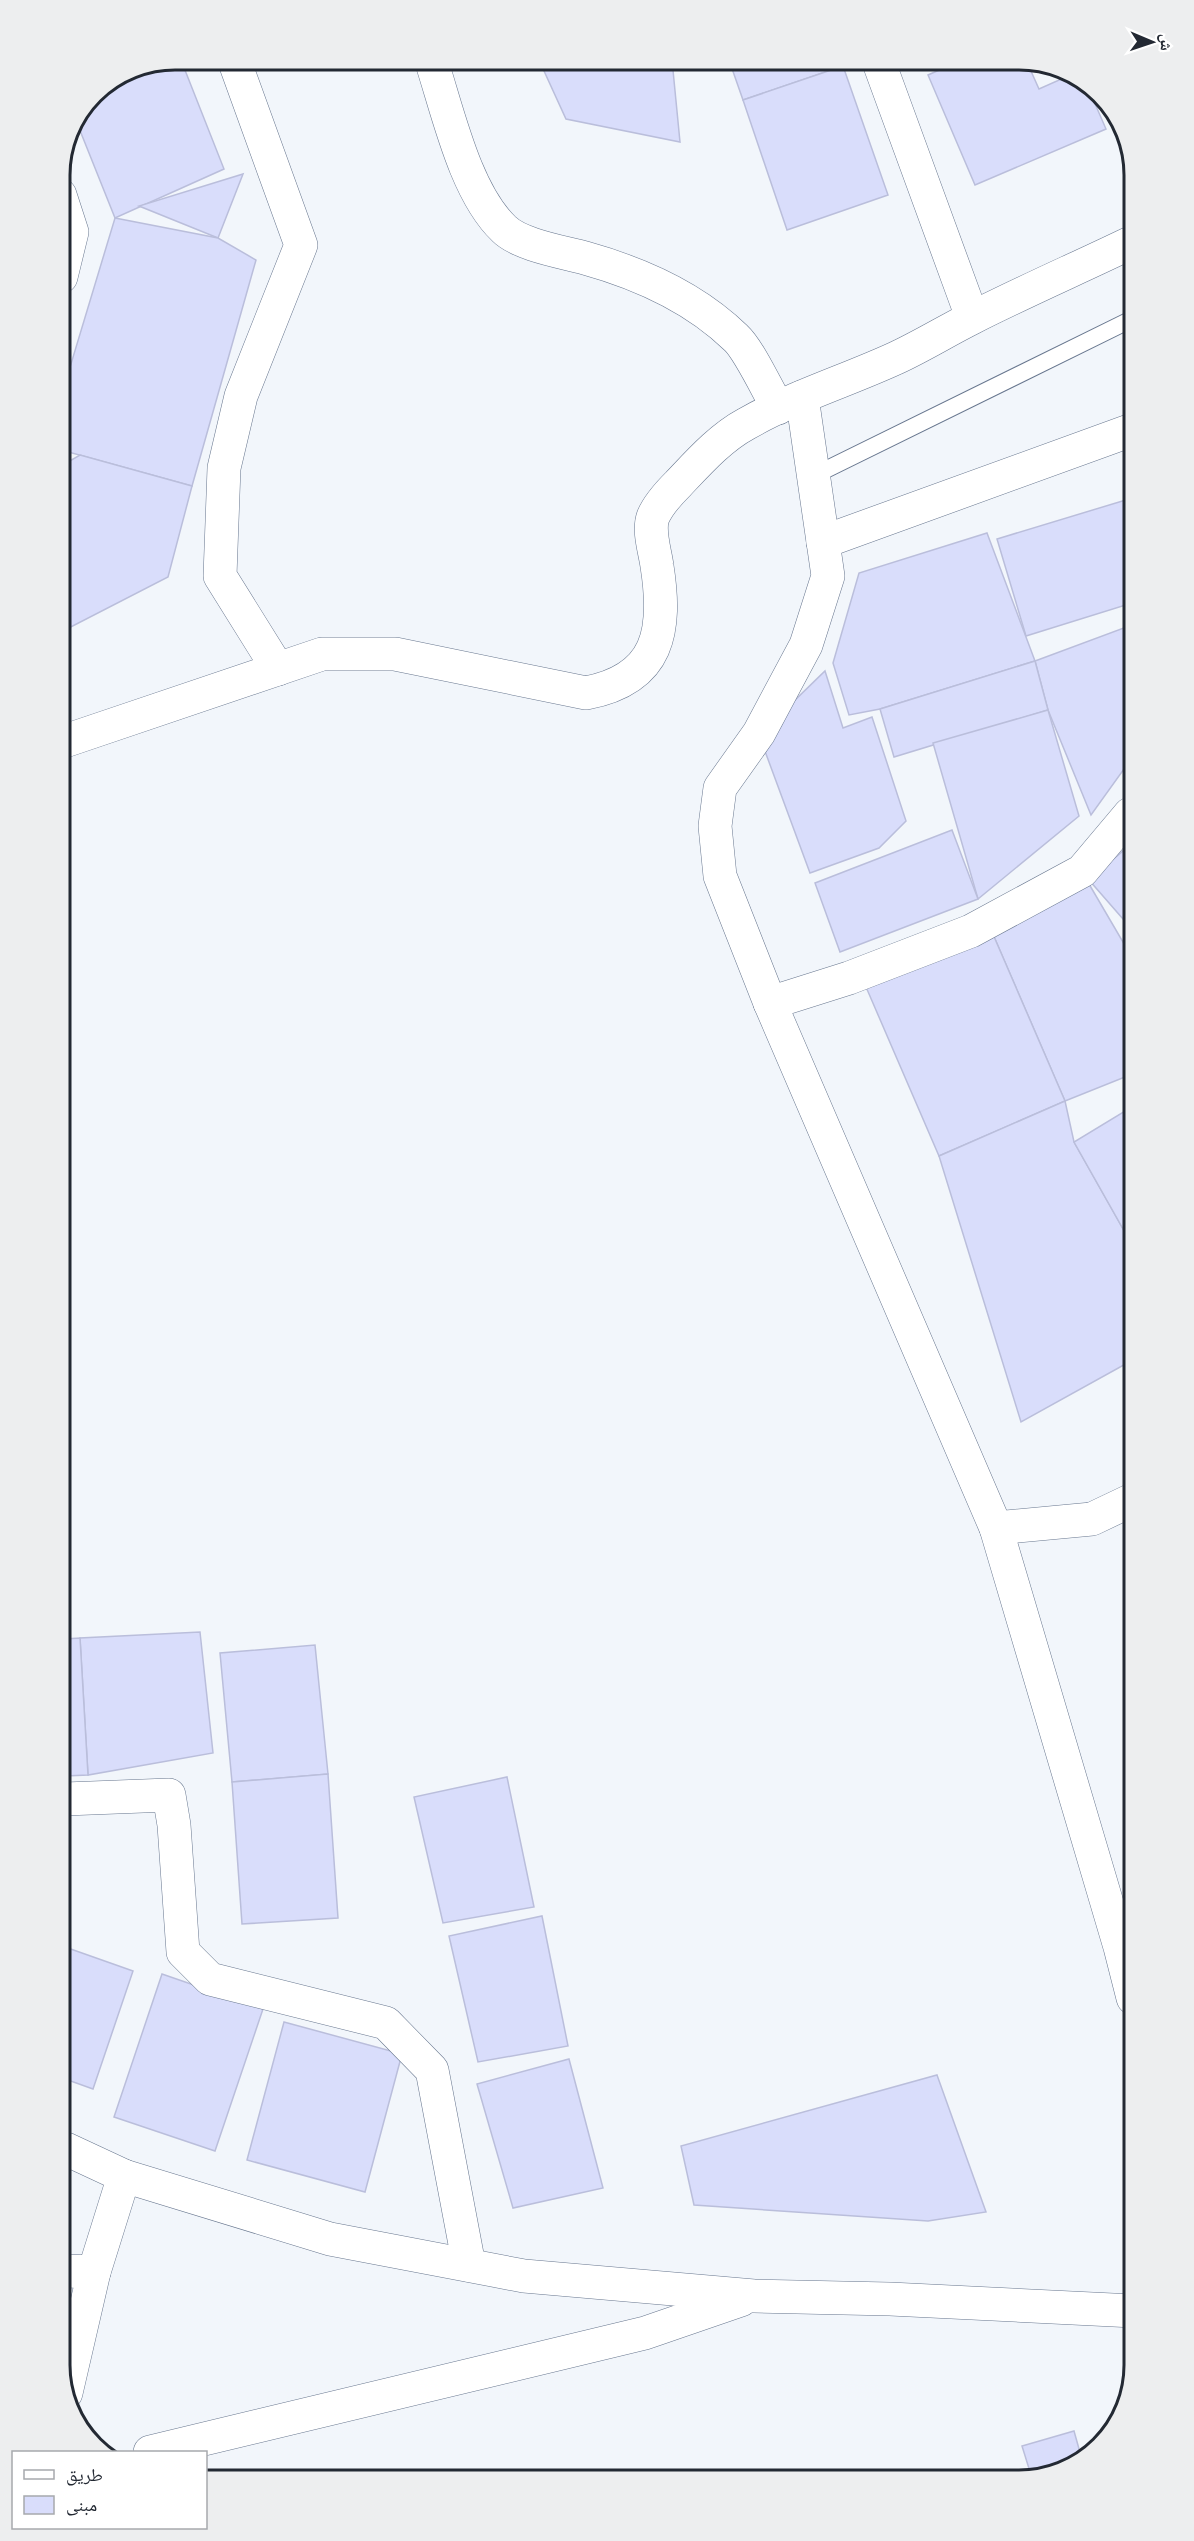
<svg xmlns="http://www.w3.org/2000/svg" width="1194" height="2541" viewBox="0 0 1194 2541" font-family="'Fira Sans Condensed','Noto Naskh Arabic',sans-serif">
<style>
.building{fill:#d9ddfb;stroke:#babedb;stroke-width:1.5}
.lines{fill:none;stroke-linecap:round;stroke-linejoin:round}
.lane-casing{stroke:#68778f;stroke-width:18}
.street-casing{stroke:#68778f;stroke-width:34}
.lane{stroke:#fff;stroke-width:16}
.street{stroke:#fff;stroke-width:33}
.rim{fill:none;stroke:#232933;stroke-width:3}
</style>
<rect width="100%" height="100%" fill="#f2f6fb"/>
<g class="building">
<path d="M 176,60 L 181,60 L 224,169 L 115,218 L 79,128 L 94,94 L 132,69 Z"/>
<path d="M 539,60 L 672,60 L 680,142 L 566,119 Z"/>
<path d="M 729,60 L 841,60 L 843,66 L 743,100 Z"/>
<path d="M 962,60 L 1026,60 L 1039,89 L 1068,76 L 1086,83 L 1106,129 L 975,185 L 928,75 Z"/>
<path d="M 843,66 L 888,195 L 787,230 L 743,100 Z"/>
<path d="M 243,174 L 218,238 L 139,206 Z"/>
<path d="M 115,218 L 218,238 L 256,260 L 192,486 L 61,450 L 61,397 Z"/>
<path d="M 80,455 L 192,486 L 168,577 L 61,632 L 61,466 Z"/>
<path d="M 1129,499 L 1129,604 L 1026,636 L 997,539 Z"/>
<path d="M 987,533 L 1035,661 L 880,709 L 849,715 L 833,663 L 859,573 Z"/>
<path d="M 1129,626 L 1129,762 L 1091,815 L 1048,710 L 1035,661 Z"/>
<path d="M 1035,661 L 1048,710 L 894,757 L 880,709 Z"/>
<path d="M 825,671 L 843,728 L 872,717 L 906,821 L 879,848 L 810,873 L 759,735 Z"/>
<path d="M 1048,710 L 1079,816 L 978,899 L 933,743 Z"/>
<path d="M 952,830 L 978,899 L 840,952 L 815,883 Z"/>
<path d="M 1130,845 L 1130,927 L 1089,880 Z"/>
<path d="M 1089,884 L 1130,954 L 1130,1075 L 1065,1101 L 992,932 Z"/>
<path d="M 992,932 L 1065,1101 L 939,1156 L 866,987 Z"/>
<path d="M 1065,1101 L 1074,1142 L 1131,1243 L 1131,1361 L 1021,1422 L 939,1156 Z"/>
<path d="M 1130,1108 L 1131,1243 L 1074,1142 Z"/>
<path d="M 200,1632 L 213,1753 L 88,1775 L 80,1638 Z"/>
<path d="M 80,1638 L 88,1775 L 65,1776 L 64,1639 Z"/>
<path d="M 315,1645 L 328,1774 L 232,1782 L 220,1653 Z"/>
<path d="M 328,1774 L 338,1918 L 242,1924 L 232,1782 Z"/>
<path d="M 507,1777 L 534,1907 L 443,1923 L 414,1797 Z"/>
<path d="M 542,1916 L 568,2046 L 478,2062 L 449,1936 Z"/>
<path d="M 65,1947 L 133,1971 L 93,2089 L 65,2079 Z"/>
<path d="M 162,1974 L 263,2009 L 215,2151 L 114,2117 Z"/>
<path d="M 284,2022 L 402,2054 L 365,2192 L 247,2160 Z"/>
<path d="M 569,2059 L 603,2188 L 513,2208 L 477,2084 Z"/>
<path d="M 937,2075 L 986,2212 L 928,2221 L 694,2205 L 681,2146 Z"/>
<path d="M 1074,2431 L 1081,2456 L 1056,2475 L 1031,2475 L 1022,2446 Z"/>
</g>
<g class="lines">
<g class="lane-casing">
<path id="lane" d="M 813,476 L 1128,321"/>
</g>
<g class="street-casing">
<g id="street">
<path d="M 234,60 L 301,245 L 241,396 L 224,468 L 220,576 L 278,669"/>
<path d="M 431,60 C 448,112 465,192 504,229 C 520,245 563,252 585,258 C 639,273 695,298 736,338 C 749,350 768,391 778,408"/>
<path d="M 878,60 L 972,317"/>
<path d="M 60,195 L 72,232 L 61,277"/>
<path d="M 802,397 L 828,576 L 806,645 L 759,733 L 720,788 L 715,826 L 720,876 L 770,1003 L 996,1528 L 1120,1947 L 1133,1998"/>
<path d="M 823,542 L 1129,431"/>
<path d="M 62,742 L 322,654 L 395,654 L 586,693 C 660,679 667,630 657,566 C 655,551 648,531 653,517 C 658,505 669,493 678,484 C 698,463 720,438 746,424 C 793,397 846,381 896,358 C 922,346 946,331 972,318 C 1023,292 1076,269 1128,244"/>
<path d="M 770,1003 L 849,978 L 971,931 L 1082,871 L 1130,814"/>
<path d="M 996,1528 L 1092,1519 L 1132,1500"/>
<path d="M 65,1799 L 169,1795 L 174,1825 L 183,1952 L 210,1979 L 386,2023 L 432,2070 L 469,2265"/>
<path d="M 66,2149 L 124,2176 L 330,2239 L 524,2276 L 754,2296 L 890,2299 L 1134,2311"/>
<path d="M 66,2271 L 94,2272 L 124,2176"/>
<path d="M 66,2393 L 94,2272"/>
<path d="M 150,2452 L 645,2333 L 741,2300"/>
</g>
</g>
<use href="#lane" class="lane"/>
<use href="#street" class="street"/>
</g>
<path d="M0 0H1194V2541H0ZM175 70H1019A105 105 0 0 1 1124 175V2365A105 105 0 0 1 1019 2470H175A105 105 0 0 1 70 2365V175A105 105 0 0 1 175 70Z" fill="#edeeef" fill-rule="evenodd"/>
<path class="rim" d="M175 70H1019A105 105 0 0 1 1124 175V2365A105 105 0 0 1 1019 2470H175A105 105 0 0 1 70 2365V175A105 105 0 0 1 175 70Z"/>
<rect x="12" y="2451" width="195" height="78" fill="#ffffff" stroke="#a7a9ad" stroke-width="1.5"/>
<rect x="24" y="2470" width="30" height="9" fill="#ffffff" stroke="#a7a9ad" stroke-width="1.5"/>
<text x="66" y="2481" font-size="18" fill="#232933">طريق</text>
<rect x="24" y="2496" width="30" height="18" fill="#d9ddfb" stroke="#a7a9ad" stroke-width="1.5"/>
<text x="66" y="2511" font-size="18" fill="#232933">مبنى</text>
<g transform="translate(1152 42) rotate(92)" stroke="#ffffff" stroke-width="4.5" paint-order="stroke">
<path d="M0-4.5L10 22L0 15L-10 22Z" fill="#232933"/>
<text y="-9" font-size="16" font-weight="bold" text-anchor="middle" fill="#232933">ش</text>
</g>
</svg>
